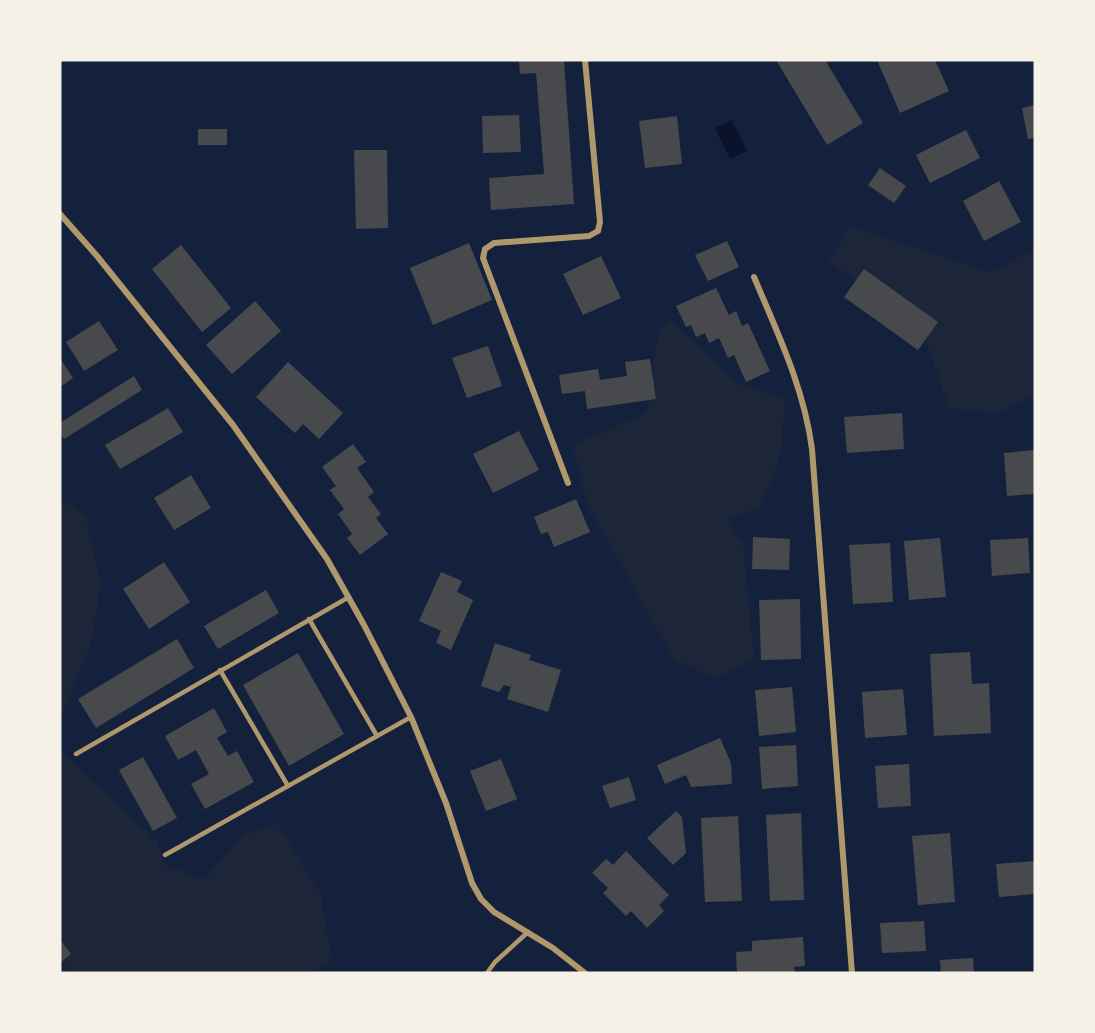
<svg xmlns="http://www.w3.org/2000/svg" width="1095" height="1033" viewBox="0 0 1095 1033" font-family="Commissioner,sans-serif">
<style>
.green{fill:#1d2539}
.water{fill:#0b132b}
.building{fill:#48494c}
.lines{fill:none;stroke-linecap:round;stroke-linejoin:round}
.service{stroke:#b1986c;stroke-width:4.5}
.minor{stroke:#b1986c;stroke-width:6}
</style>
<rect width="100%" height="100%" fill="#14213d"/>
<g class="green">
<path d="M 850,226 L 990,272 L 1035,249 L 1035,394 L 997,414 L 949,408 L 919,319 L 828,262 Z"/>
<path d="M 671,320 L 738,384 L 785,398 L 781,454 L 761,507 L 727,520 L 743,543 L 754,658 L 718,679 L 674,660 L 588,505 L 573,445 L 647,413 L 658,332 Z"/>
<path d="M 60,499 L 85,515 L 101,581 L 92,640 L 60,721 Z"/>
<path d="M 60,750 L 157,841 L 166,867 L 184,871 L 203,880 L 243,836 L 277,823 L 320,892 L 332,960 L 310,973 L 68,973 L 60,955 Z"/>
</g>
<path class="water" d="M 732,120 L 747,151 L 730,159 L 715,128 Z"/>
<g class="building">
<path d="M 519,60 L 564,60 L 574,204 L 491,210 L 489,178 L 544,174 L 536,73 L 520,74 Z"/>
<path d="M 776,60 L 825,60 L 863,123 L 827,145 Z"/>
<path d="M 877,60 L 935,60 L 949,91 L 900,113 Z"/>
<path d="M 1035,105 L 1035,138 L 1028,139 L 1022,108 Z"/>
<path d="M 519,115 L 521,152 L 483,153 L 482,116 Z"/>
<path d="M 677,116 L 682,164 L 645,168 L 639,121 Z"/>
<rect x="198" y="129" width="29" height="16"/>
<path d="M 966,130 L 980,158 L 930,183 L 916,155 Z"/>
<path d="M 354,150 L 387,150 L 388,228 L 356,229 Z"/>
<path d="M 880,168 L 906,186 L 894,203 L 868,185 Z"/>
<path d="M 999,181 L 1021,222 L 984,241 L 963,201 Z"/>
<path d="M 727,241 L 739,267 L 708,281 L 695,255 Z"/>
<path d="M 469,243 L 492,300 L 433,325 L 410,268 Z"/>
<path d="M 181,245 L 231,308 L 202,332 L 152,269 Z"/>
<path d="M 601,256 L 621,298 L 583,315 L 563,274 Z"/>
<path d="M 864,269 L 938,322 L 918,350 L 844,297 Z"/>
<path d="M 716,288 L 729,315 L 736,311 L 742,326 L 748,323 L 770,371 L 746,382 L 734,355 L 728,358 L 719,338 L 709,343 L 705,333 L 696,337 L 691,325 L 686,327 L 676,306 Z"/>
<path d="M 255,301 L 281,331 L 232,374 L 206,345 Z"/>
<path d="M 99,321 L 118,350 L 84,371 L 66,342 Z"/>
<path d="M 488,346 L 502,386 L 467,398 L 452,358 Z"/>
<path d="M 60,358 L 73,378 L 60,387 Z"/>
<path d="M 650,359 L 656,399 L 587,409 L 585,391 L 562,394 L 559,375 L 598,369 L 600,380 L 627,376 L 625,362 Z"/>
<path d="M 288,362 L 343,413 L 319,439 L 303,424 L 295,433 L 256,397 Z"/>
<path d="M 134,376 L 142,390 L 64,439 L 60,433 L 60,423 Z"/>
<path d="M 168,408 L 183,432 L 120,469 L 105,445 Z"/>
<path d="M 902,413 L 904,449 L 847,453 L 844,417 Z"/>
<path d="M 519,431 L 539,470 L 493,493 L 473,454 Z"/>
<path d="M 353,444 L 366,462 L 357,468 L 374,492 L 368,497 L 381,514 L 376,518 L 388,534 L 360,555 L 347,538 L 352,534 L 338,514 L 344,509 L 330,490 L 336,486 L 322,467 Z"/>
<path d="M 1035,450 L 1035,494 L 1007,496 L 1004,453 Z"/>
<path d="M 191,475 L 211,508 L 174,530 L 154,498 Z"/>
<path d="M 576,499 L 590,532 L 554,547 L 548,532 L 541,534 L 534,517 Z"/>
<path d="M 753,537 L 790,539 L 789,570 L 752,569 Z"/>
<path d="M 940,538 L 946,597 L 909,600 L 904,541 Z"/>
<path d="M 1028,538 L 1030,573 L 992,576 L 990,540 Z"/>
<path d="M 890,543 L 893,602 L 853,604 L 849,545 Z"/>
<path d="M 164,562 L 190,602 L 149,629 L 123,589 Z"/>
<path d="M 441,572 L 462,581 L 457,592 L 473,600 L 451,650 L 436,643 L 441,631 L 419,621 Z"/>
<path d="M 266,590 L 279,613 L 218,649 L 204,626 Z"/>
<path d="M 800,599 L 801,659 L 761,660 L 759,600 Z"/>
<path d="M 177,639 L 194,668 L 96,728 L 78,699 Z"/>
<path d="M 495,643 L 531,655 L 529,660 L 561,670 L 548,712 L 507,699 L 511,687 L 504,685 L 499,692 L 481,686 Z"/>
<path d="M 970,652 L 972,684 L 989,683 L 991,733 L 934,736 L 930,654 Z"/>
<path d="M 298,653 L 344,734 L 289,766 L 243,685 Z"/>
<path d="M 792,687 L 796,732 L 759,736 L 755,690 Z"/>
<path d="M 903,689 L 907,735 L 865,738 L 862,692 Z"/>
<path d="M 214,708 L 227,732 L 217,738 L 228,756 L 237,751 L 254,782 L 205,809 L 191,784 L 209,774 L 196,750 L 178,760 L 165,736 Z"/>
<path d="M 720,738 L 731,763 L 732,784 L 691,787 L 686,775 L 665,784 L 657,765 Z"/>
<path d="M 796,745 L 798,786 L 762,789 L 759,747 Z"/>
<path d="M 143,757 L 177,818 L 153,831 L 119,770 Z"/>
<path d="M 501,759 L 517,799 L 486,811 L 470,771 Z"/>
<path d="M 909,764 L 911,806 L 878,808 L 875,766 Z"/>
<path d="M 629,777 L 636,800 L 610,808 L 602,786 Z"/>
<path d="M 676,811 L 682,817 L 686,853 L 673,865 L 647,838 Z"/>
<path d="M 801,813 L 804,900 L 770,901 L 766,815 Z"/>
<path d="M 738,816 L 742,901 L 705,902 L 701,818 Z"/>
<path d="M 950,833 L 955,902 L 918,905 L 912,836 Z"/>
<path d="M 626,851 L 669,895 L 659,905 L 664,911 L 647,928 L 631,911 L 626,916 L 603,893 L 608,888 L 592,873 L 606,859 L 613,865 Z"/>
<path d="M 1035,861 L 1035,894 L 999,897 L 996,864 Z"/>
<path d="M 924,921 L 926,951 L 882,953 L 880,923 Z"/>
<path d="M 803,937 L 805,966 L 794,967 L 795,973 L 737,973 L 736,952 L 752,951 L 752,941 Z"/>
<path d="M 62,942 L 71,954 L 60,963 L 60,944 Z"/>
<path d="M 973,958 L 974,973 L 941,973 L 940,960 Z"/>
</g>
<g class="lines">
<g class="service">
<path d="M 309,619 L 377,736"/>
<path d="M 220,670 L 288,786"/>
<path d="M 76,754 L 349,597"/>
<path d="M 165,855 L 411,717"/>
<path d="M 487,973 L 495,962 L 528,932"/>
</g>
<g class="minor">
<path d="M 60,214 L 97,256 L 233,425 L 327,559 L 364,625 L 411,717 L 446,803 L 472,883 L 481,899 L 494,912 L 553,948 L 585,973"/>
<path d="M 754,277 C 778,334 804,388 812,449 L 852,973"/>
<path d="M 568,483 L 483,258 L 485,249 L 494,243 L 589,236 L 598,231 L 600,222 L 585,60"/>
</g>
</g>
<rect width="1095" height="1033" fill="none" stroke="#f6f1e7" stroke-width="123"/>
</svg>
